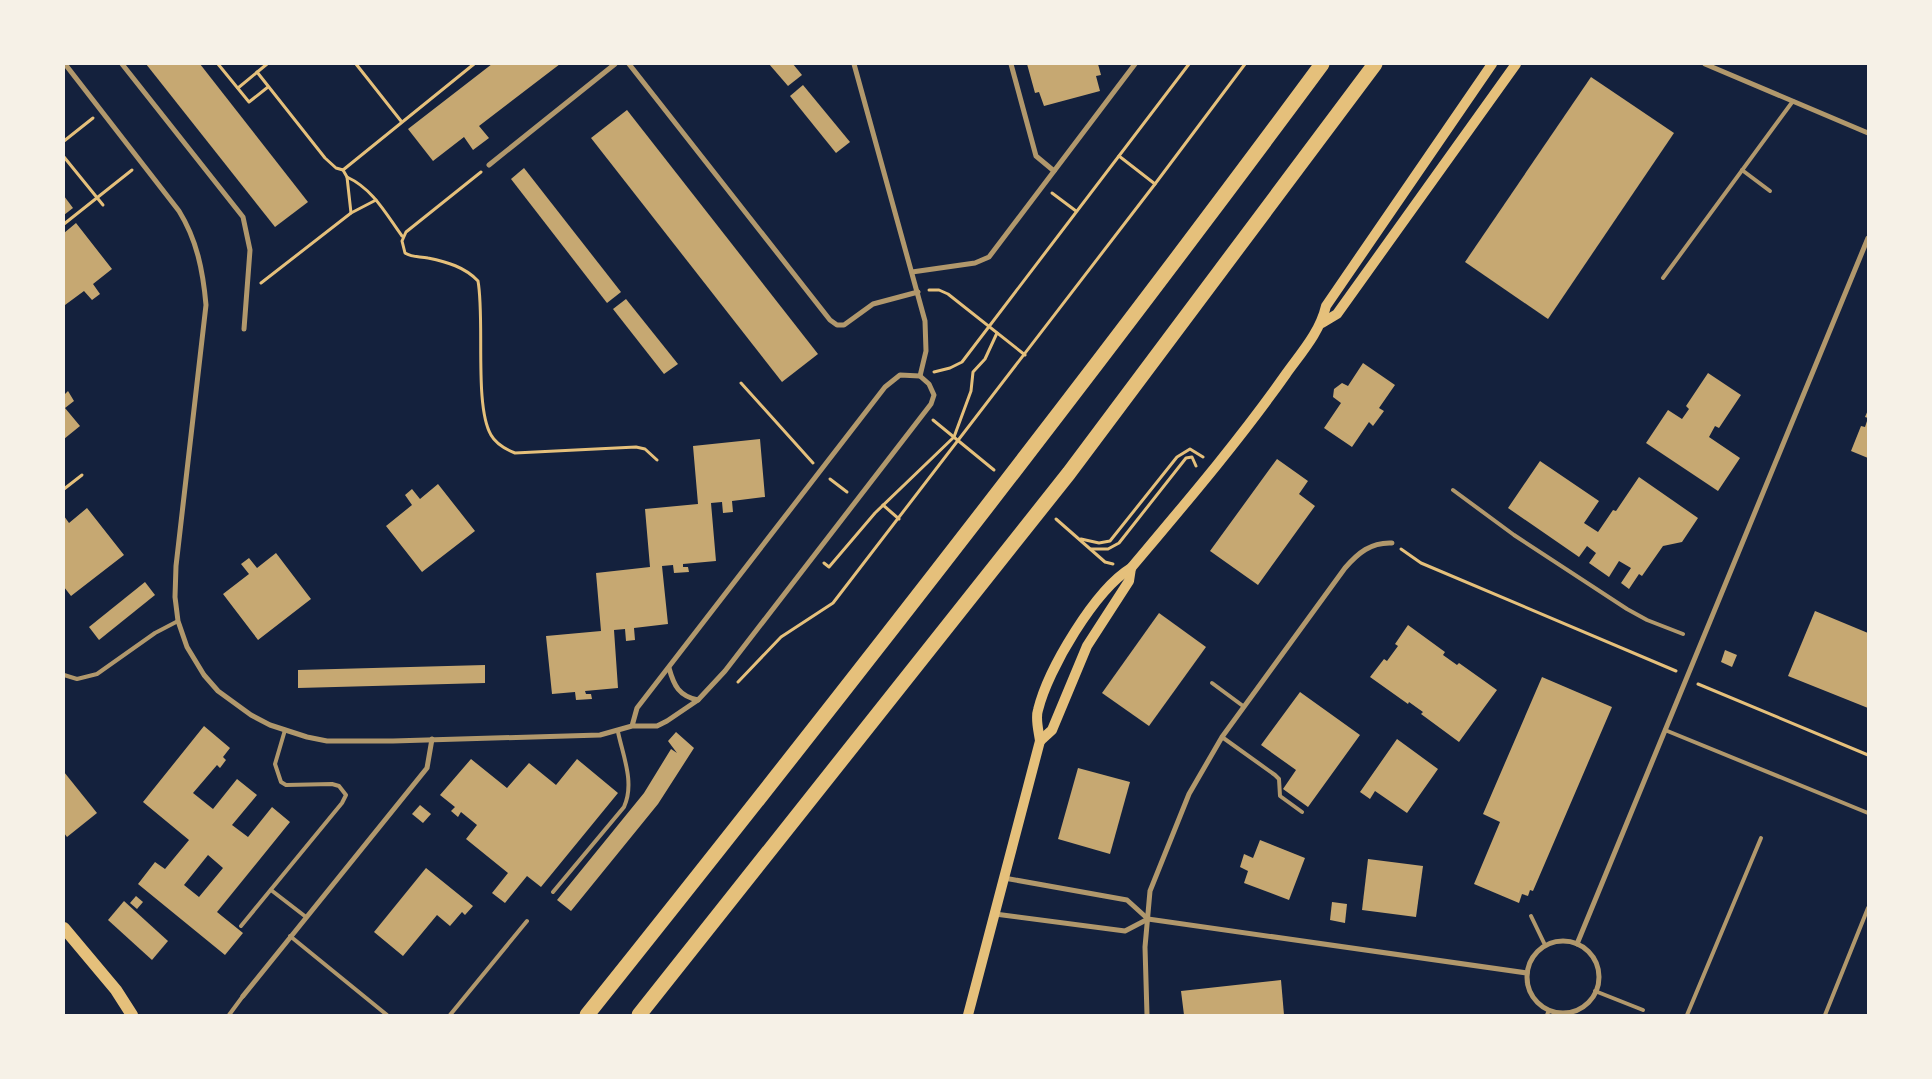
<svg xmlns="http://www.w3.org/2000/svg" width="1932" height="1079" viewBox="0 0 1932 1079" font-family="'Roboto Condensed',sans-serif">
<style>
.building{fill:#c6a872;fill-rule:evenodd}
.lines{fill:none;stroke-linecap:round;stroke-linejoin:round}
.path{stroke:#e5c07b;stroke-width:3}
.service{stroke:#b1986c;stroke-width:4}
.minor{stroke:#b1986c;stroke-width:5}
.secondary{stroke:#e5c07b;stroke-width:10}
.primary{stroke:#e5c07b;stroke-width:12}
.motorway{stroke:#e5c07b;stroke-width:15}
</style>
<rect width="100%" height="100%" fill="#14213d"/>
<g class="building">
<path d="M 146,64 L 200,64 L 308,202 L 275,227 Z"/>
<path d="M 492,64 L 560,64 L 479,126 L 489,138 L 473,150 L 464,137 L 433,161 L 408,129 Z"/>
<path d="M 769,64 L 793,64 L 802,75 L 788,86 Z"/>
<path d="M 1027,64 L 1098,64 L 1101,75 L 1096,76 L 1100,91 L 1044,106 L 1039,92 L 1035,93 Z"/>
<path d="M 1591,77 L 1674,133 L 1548,319 L 1465,262 Z"/>
<path d="M 803,85 L 850,142 L 836,153 L 790,96 Z"/>
<path d="M 627,110 L 818,354 L 782,382 L 591,138 Z"/>
<path d="M 524,168 L 621,292 L 607,303 L 511,179 Z"/>
<path d="M 64,196 L 73,208 L 64,215 Z"/>
<path d="M 76,223 L 112,269 L 93,284 L 100,294 L 92,300 L 84,291 L 65,305 L 64,233 Z"/>
<path d="M 626,299 L 678,364 L 664,374 L 613,309 Z"/>
<path d="M 1363,363 L 1395,385 L 1379,408 L 1384,411 L 1373,426 L 1369,422 L 1352,447 L 1324,428 L 1341,403 L 1333,397 L 1334,389 L 1342,383 L 1348,386 Z"/>
<path d="M 1708,373 L 1741,395 L 1719,428 L 1715,426 L 1709,437 L 1740,458 L 1718,491 L 1646,443 L 1668,410 L 1682,419 L 1689,409 L 1686,406 Z"/>
<path d="M 68,391 L 74,401 L 65,408 L 80,426 L 64,439 L 64,395 Z"/>
<path d="M 1868,410 L 1868,458 L 1851,451 L 1861,426 L 1865,427 L 1868,418 L 1865,417 Z"/>
<path d="M 760,439 L 765,497 L 732,501 L 733,512 L 723,513 L 722,502 L 711,503 L 716,561 L 683,564 L 683,567 L 688,567 L 689,572 L 674,573 L 673,565 L 662,566 L 668,624 L 634,628 L 635,640 L 626,641 L 625,629 L 614,630 L 618,688 L 585,691 L 586,694 L 591,694 L 592,699 L 576,700 L 575,692 L 552,694 L 546,636 L 601,631 L 596,573 L 650,567 L 645,509 L 698,504 L 693,446 Z"/>
<path d="M 1277,459 L 1308,481 L 1299,494 L 1315,506 L 1258,585 L 1210,551 Z"/>
<path d="M 1540,461 L 1599,501 L 1584,523 L 1598,532 L 1613,510 L 1616,511 L 1639,477 L 1698,518 L 1682,542 L 1663,546 L 1642,576 L 1639,574 L 1629,589 L 1621,583 L 1631,568 L 1619,561 L 1609,577 L 1589,563 L 1596,553 L 1587,546 L 1579,557 L 1508,508 Z"/>
<path d="M 438,484 L 475,531 L 422,572 L 386,526 L 412,505 L 405,495 L 412,489 L 420,499 Z"/>
<path d="M 87,508 L 124,555 L 71,596 L 64,587 L 64,516 L 69,523 Z"/>
<path d="M 276,553 L 311,599 L 258,640 L 223,594 L 249,574 L 241,564 L 249,558 L 257,568 Z"/>
<path d="M 145,582 L 155,595 L 99,640 L 89,627 Z"/>
<path d="M 1815,611 L 1868,633 L 1868,708 L 1788,676 Z"/>
<path d="M 1159,613 L 1206,647 L 1149,726 L 1102,693 Z"/>
<path d="M 1408,625 L 1445,652 L 1443,655 L 1457,665 L 1459,663 L 1497,690 L 1459,742 L 1421,714 L 1423,712 L 1409,702 L 1408,704 L 1370,677 L 1384,659 L 1387,661 L 1398,646 L 1395,644 Z"/>
<path d="M 1725,650 L 1737,655 L 1732,667 L 1721,662 Z"/>
<path d="M 485,665 L 485,683 L 298,688 L 298,670 Z"/>
<path d="M 1542,677 L 1612,707 L 1533,891 L 1530,890 L 1528,896 L 1522,894 L 1519,903 L 1474,884 L 1500,822 L 1483,814 Z"/>
<path d="M 1300,692 L 1360,735 L 1308,807 L 1283,789 L 1296,770 L 1261,745 Z"/>
<path d="M 204,726 L 230,748 L 223,757 L 226,760 L 220,768 L 217,765 L 193,793 L 213,809 L 237,779 L 257,795 L 232,825 L 248,837 L 272,807 L 290,822 L 217,912 L 243,933 L 225,955 L 138,884 L 155,862 L 165,869 L 189,840 L 143,802 ZM 208,855 L 223,868 L 199,897 L 184,885 Z"/>
<path d="M 676,732 L 694,748 L 658,804 L 571,911 L 557,900 L 644,793 L 671,749 L 677,753 L 668,741 Z"/>
<path d="M 1397,739 L 1438,769 L 1407,813 L 1375,791 L 1370,799 L 1360,792 Z"/>
<path d="M 471,759 L 507,788 L 529,763 L 556,785 L 577,759 L 618,793 L 541,887 L 527,876 L 505,903 L 492,893 L 508,873 L 466,839 L 477,825 L 461,812 L 458,817 L 451,811 L 455,807 L 440,795 Z"/>
<path d="M 1078,768 L 1130,782 L 1110,854 L 1058,839 Z"/>
<path d="M 64,772 L 97,813 L 67,837 L 64,833 Z"/>
<path d="M 420,805 L 431,814 L 423,823 L 412,814 Z"/>
<path d="M 1260,840 L 1305,858 L 1289,900 L 1244,883 L 1248,871 L 1240,867 L 1244,854 L 1253,858 Z"/>
<path d="M 1368,859 L 1423,866 L 1416,917 L 1362,910 Z"/>
<path d="M 426,868 L 473,906 L 465,915 L 462,912 L 450,926 L 437,915 L 403,956 L 374,932 Z"/>
<path d="M 136,896 L 143,902 L 137,909 L 130,903 Z"/>
<path d="M 124,901 L 168,941 L 152,960 L 108,920 Z"/>
<path d="M 1332,902 L 1347,904 L 1345,923 L 1330,920 Z"/>
<path d="M 1281,980 L 1284,1015 L 1184,1015 L 1181,991 Z"/>
</g>
<g class="lines">
<g class="path">
<path d="M 218,64 L 249,102 L 268,87"/>
<path d="M 356,64 L 401,121"/>
<path d="M 257,72 L 325,158 L 336,168 L 343,170 L 474,64"/>
<path d="M 238,88 L 267,64"/>
<path d="M 64,141 L 93,118"/>
<path d="M 1119,156 L 1155,184"/>
<path d="M 64,157 L 103,205"/>
<path d="M 343,170 L 347,177 L 351,213"/>
<path d="M 481,172 L 406,232 L 402,241 L 405,253 C 413,258 420,256 428,258 C 447,262 465,267 478,281 C 485,319 474,406 491,435 C 496,444 505,449 515,453 L 636,447 L 645,449 L 657,460"/>
<path d="M 347,177 C 373,189 386,214 402,236"/>
<path d="M 1052,193 L 1076,211"/>
<path d="M 64,224 L 132,170"/>
<path d="M 261,283 L 351,213 L 376,200"/>
<path d="M 929,290 L 939,290 L 948,294 L 1025,355"/>
<path d="M 934,372 L 950,368 L 962,362 L 1189,64"/>
<path d="M 741,383 L 813,463"/>
<path d="M 933,420 L 994,470"/>
<path d="M 830,479 L 847,492"/>
<path d="M 64,489 L 82,475"/>
<path d="M 883,505 L 899,519"/>
<path d="M 1056,519 L 1105,562 L 1113,564"/>
<path d="M 1081,539 L 1099,543 L 1110,541 L 1177,457 L 1190,449 L 1203,457"/>
<path d="M 1091,549 L 1108,549 L 1119,543 L 1186,458 L 1192,457 L 1196,466"/>
<path d="M 1401,549 L 1421,563 L 1676,671"/>
<path d="M 824,563 L 829,567 L 875,513 L 954,437 L 971,391 L 973,372 L 985,359 L 997,333"/>
<path d="M 738,682 L 781,637 L 833,603 L 1155,184 L 1245,64"/>
<path d="M 1698,684 L 1868,755"/>
</g>
<g class="service">
<path d="M 1742,170 L 1770,191"/>
<path d="M 1663,278 L 1793,101"/>
<path d="M 1453,490 L 1514,535 L 1627,609 L 1647,620 L 1683,634"/>
<path d="M 64,675 L 77,679 L 97,674 L 155,633 L 178,621"/>
<path d="M 1212,683 L 1243,706"/>
<path d="M 1665,730 L 1868,813"/>
<path d="M 1222,737 L 1275,775 L 1279,779 L 1280,796 L 1302,812"/>
<path d="M 271,890 L 306,917"/>
<path d="M 553,892 L 624,807 C 635,783 623,756 618,732"/>
<path d="M 1531,916 L 1545,945"/>
<path d="M 241,926 L 342,803 L 346,795 L 339,786 L 332,784 L 286,785 L 281,782 L 275,764 L 285,730"/>
<path d="M 290,936 L 387,1015"/>
<path d="M 1595,991 L 1643,1010"/>
<path d="M 229,1015 L 243,996"/>
<path d="M 450,1015 L 527,921"/>
<path d="M 1547,1015 L 1549,1010"/>
<path d="M 1687,1015 L 1761,838"/>
<path d="M 1825,1015 L 1868,908"/>
</g>
<g class="minor">
<path d="M 65,64 L 179,211 C 197,240 203,271 206,305 L 176,566 L 175,597 L 178,621 L 187,647 L 204,675 L 218,691 L 251,715 L 270,725 L 307,737 L 327,741 L 393,741 L 600,735 L 632,726 L 657,726 L 667,721 L 698,700 L 725,671 L 931,404 L 934,395 L 929,384 L 920,376 L 900,375 L 885,387 L 637,708 L 632,726"/>
<path d="M 122,64 L 243,217 L 250,250 L 244,329"/>
<path d="M 629,64 L 830,320 L 837,325 L 844,325 L 873,304 L 918,292"/>
<path d="M 854,64 L 925,321 L 926,351 L 920,376"/>
<path d="M 1011,64 L 1036,156 L 1054,171"/>
<path d="M 1705,64 L 1868,133"/>
<path d="M 489,165 L 615,64"/>
<path d="M 912,272 L 975,263 L 989,257 L 1135,64"/>
<path d="M 669,668 C 674,686 679,696 698,700"/>
<path d="M 1004,878 L 1127,900 L 1148,919 L 1527,973"/>
<path d="M 995,914 L 1125,931 L 1148,919"/>
<circle cx="1563" cy="977" r="36"/>
<path d="M 1577,944 L 1868,238"/>
<path d="M 243,996 L 427,768 L 432,739"/>
<path d="M 1147,1015 L 1145,947 L 1150,891 L 1189,794 L 1222,737 L 1345,568 C 1358,553 1371,542 1392,543"/>
</g>
<g class="secondary">
<path d="M 1322,323 L 1337,314 L 1516,64"/>
<path d="M 1040,741 L 1052,730 L 1087,646 L 1129,581 L 1131,568"/>
<path d="M 968,1015 L 1040,741 C 1039,732 1035,719 1038,710 C 1048,669 1095,590 1131,568 C 1184,505 1238,442 1286,374 C 1301,353 1320,332 1326,306 L 1492,64"/>
</g>
<path class="primary" d="M 64,928 L 116,990 L 132,1015"/>
<g class="motorway">
<path d="M 587,1015 C 837,702 1084,386 1322,64"/>
<path d="M 639,1015 L 1069,473 L 1375,64"/>
</g>
</g>
<rect width="1932" height="1079" fill="none" stroke="#f6f1e7" stroke-width="130"/>
</svg>
